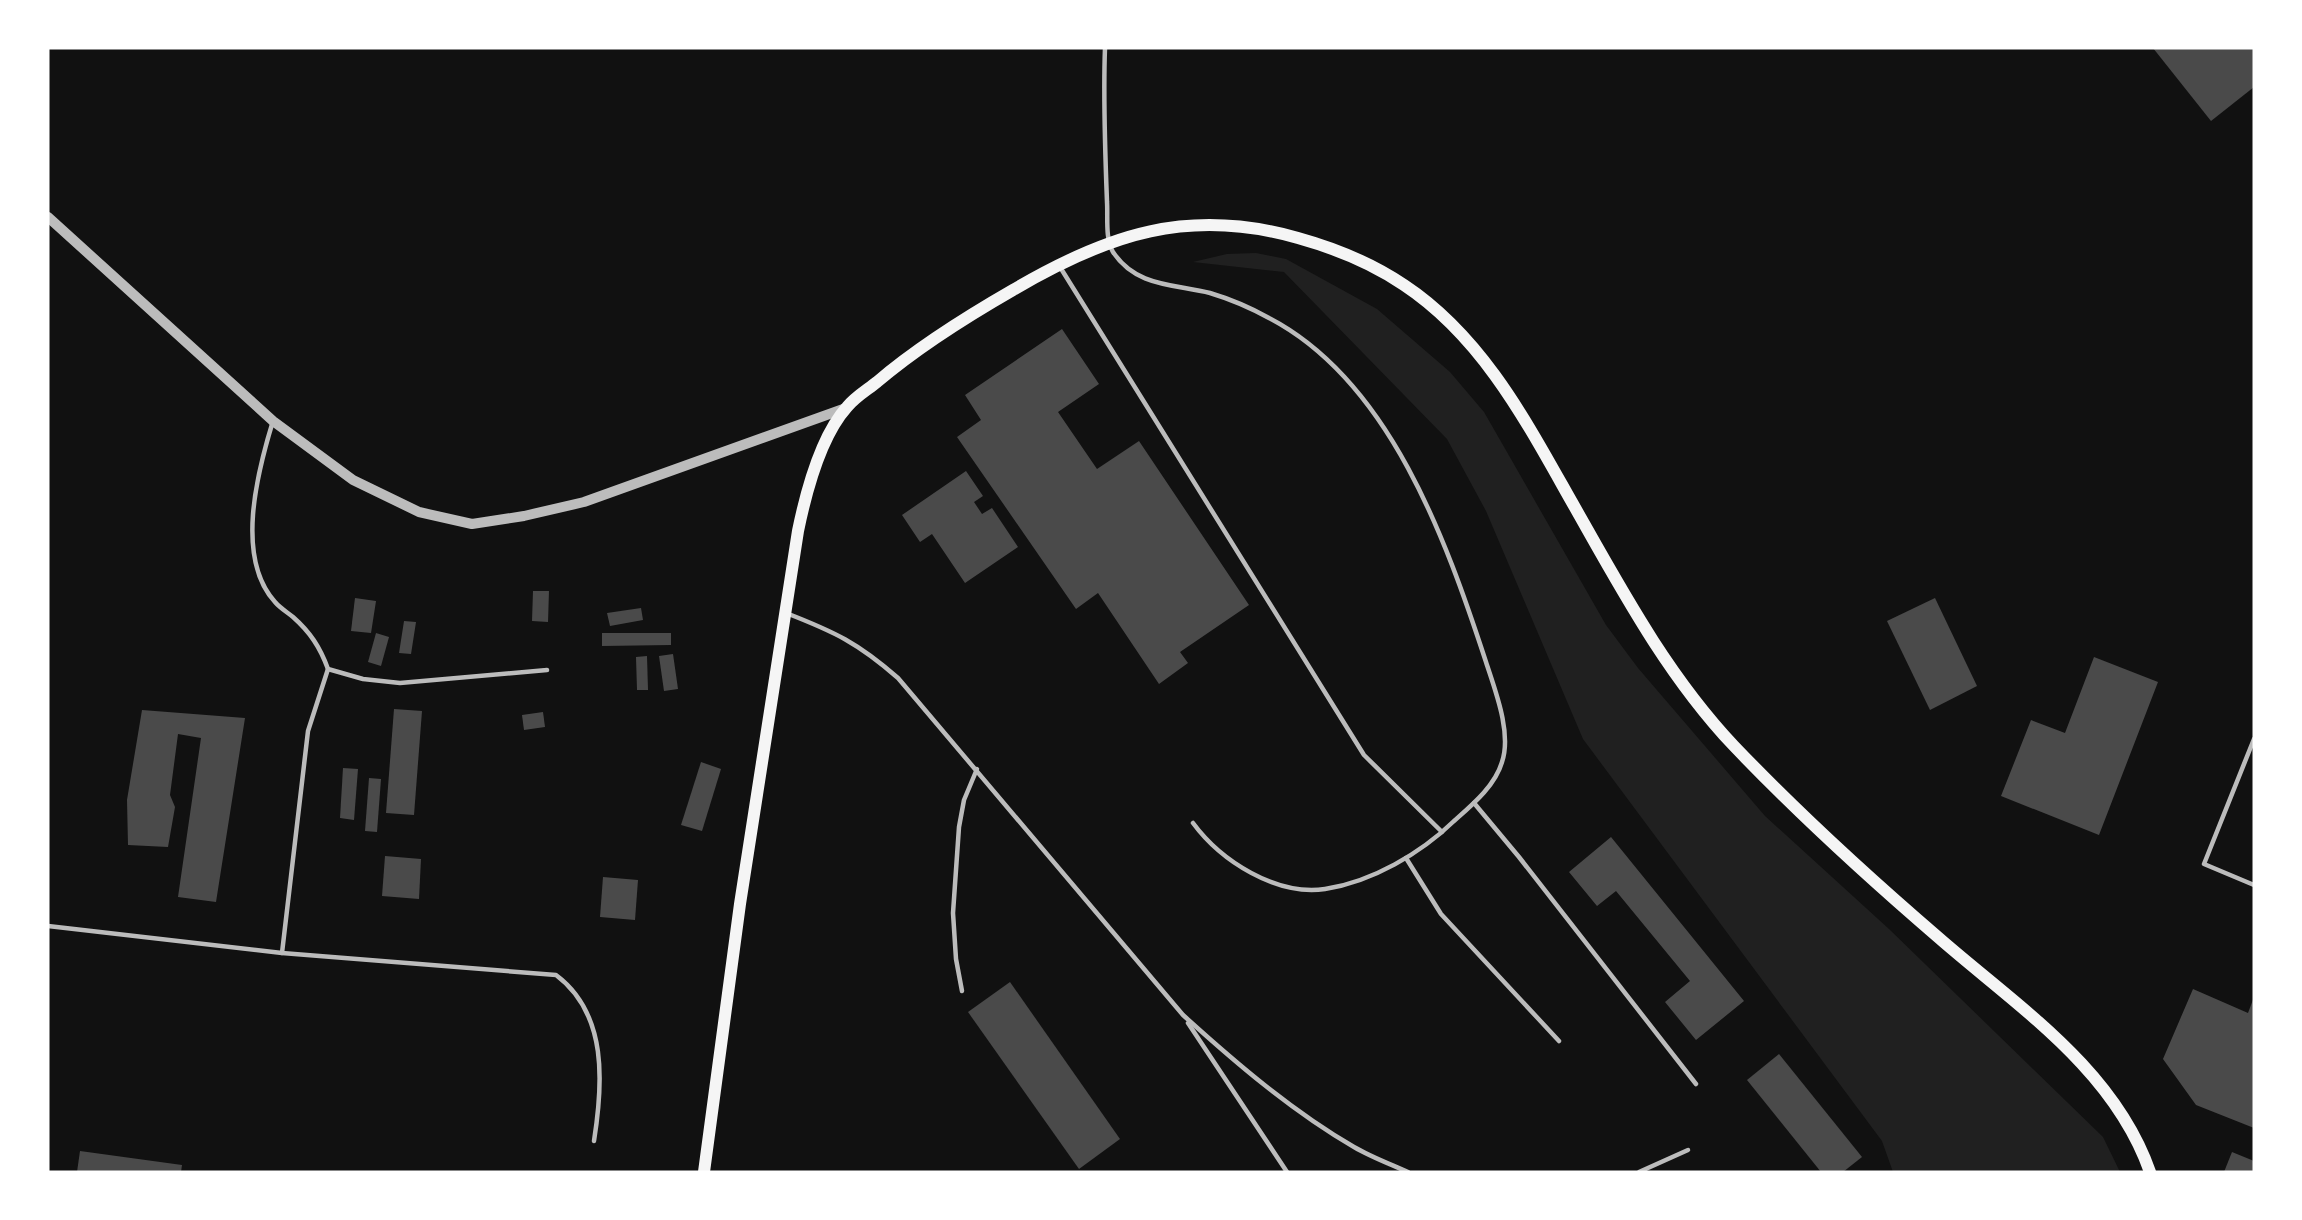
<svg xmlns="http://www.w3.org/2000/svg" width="2302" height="1220" viewBox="0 0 2302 1220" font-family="Commissioner,sans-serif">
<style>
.green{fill:#202020}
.building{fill:#4a4a4a}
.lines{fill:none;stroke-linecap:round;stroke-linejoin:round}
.service{stroke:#bcbcbc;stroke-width:4.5}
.tertiary{stroke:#bcbcbc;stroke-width:10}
.secondary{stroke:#f5f5f5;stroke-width:12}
</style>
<rect width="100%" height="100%" fill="#111"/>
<path class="green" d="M 1256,253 L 1286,259 L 1377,309 L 1450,372 L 1484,412 L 1606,625 L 1638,668 L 1765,816 L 1889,929 L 2103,1137 L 2120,1172 L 1893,1172 L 1882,1141 L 1583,739 L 1486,511 L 1447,439 L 1284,272 L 1193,262 L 1227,254 Z"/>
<g class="building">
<path d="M 2153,48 L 2254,48 L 2254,87 L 2211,121 Z"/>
<path d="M 1062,329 L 1099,384 L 1058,412 L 1097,469 L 1139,441 L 1249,605 L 1180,652 L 1188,663 L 1159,684 L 1098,593 L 1076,609 L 957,437 L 981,420 L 965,395 Z"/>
<path d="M 966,471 L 983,496 L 974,502 L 982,514 L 992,508 L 1018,547 L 965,583 L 932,534 L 920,542 L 902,515 Z"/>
<path d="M 533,591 L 549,591 L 548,622 L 532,621 Z"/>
<path d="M 355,598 L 376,601 L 371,633 L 351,631 Z"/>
<path d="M 1935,598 L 1977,686 L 1930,710 L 1887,621 Z"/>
<path d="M 641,608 L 643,620 L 610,626 L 607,613 Z"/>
<path d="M 404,621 L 416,622 L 411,654 L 399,653 Z"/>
<path d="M 376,633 L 389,637 L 381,666 L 368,662 Z"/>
<path d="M 602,633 L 671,633 L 671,645 L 602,646 Z"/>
<path d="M 673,654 L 678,689 L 664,691 L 659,656 Z"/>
<path d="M 647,656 L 648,690 L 637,690 L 636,657 Z"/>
<path d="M 2094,657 L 2158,682 L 2099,835 L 2001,796 L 2031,720 L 2065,733 Z"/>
<path d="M 394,709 L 422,711 L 414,815 L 386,813 Z"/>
<path d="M 142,710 L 245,718 L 216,902 L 178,897 L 201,738 L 178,734 L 170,795 L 175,807 L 168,847 L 128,845 L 127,800 Z"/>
<path d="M 543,712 L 545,727 L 524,730 L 522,715 Z"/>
<path d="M 701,762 L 721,769 L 702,831 L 681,825 Z"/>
<path d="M 343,768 L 358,769 L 354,820 L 340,818 Z"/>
<path d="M 369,778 L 381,779 L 377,832 L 365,831 Z"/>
<path d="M 1611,837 L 1744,1001 L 1696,1040 L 1665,1002 L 1690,981 L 1616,891 L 1597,906 L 1569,872 Z"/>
<path d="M 385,856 L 421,859 L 419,899 L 382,896 Z"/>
<path d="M 603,877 L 638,880 L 635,920 L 600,917 Z"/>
<path d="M 1010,982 L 1120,1139 L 1079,1169 L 968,1012 Z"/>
<path d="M 2193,989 L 2248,1013 L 2254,997 L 2254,1128 L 2196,1105 L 2163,1059 Z"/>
<path d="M 1779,1054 L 1862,1157 L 1843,1172 L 1821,1172 L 1747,1080 Z"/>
<path d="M 80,1151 L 182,1165 L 181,1172 L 77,1172 Z"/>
<path d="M 2232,1152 L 2254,1161 L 2254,1172 L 2224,1172 Z"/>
</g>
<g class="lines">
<g class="service">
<path d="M 1105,48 C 1103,100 1105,150 1107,202 C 1108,217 1105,239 1113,252 C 1136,287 1174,284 1210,293 C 1230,299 1251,308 1269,318 C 1390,381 1446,540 1486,662 C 1495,690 1512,733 1502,762 C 1495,786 1472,805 1454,821 C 1421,853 1372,882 1325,889 C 1276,896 1221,861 1193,823"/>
<path d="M 1060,267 L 1364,755 L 1442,832"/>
<path d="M 273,421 C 257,473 235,558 275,602 C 280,608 287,612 293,617 C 310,632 320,647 328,669 L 363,679 L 400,683 L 547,670"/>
<path d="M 786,613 C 835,632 858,643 898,678 L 1183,1015 C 1236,1063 1292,1111 1354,1147 C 1371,1157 1390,1164 1408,1172"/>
<path d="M 328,669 L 308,731 L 282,953 L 556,975 C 608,1014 603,1084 594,1141"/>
<path d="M 2254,739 L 2204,864 L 2254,885"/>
<path d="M 1474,803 L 1519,857 L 1696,1084"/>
<path d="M 1406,858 L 1441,914 L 1559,1041"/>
<path d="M 48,926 L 282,953"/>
<path d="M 962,991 L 956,959 L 953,913 L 959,827 L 964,800 L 977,769"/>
<path d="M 1188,1023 L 1287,1172"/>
<path d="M 1639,1172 L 1688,1150"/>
</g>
<path class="tertiary" d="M 48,217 L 273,421 L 353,480 L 419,512 L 472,524 L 524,516 L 584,502 L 846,408"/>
<path class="secondary" d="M 704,1172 L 740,904 L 798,531 C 806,492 820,437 847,407 C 855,397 867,390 877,382 C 918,347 966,317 1013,290 C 1108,234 1189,207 1298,238 C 1334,248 1373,264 1404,285 C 1481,336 1525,419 1569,497 C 1618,583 1665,673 1734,746 C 1799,814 1868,877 1939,938 C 2018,1007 2114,1069 2150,1172"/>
</g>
<rect width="2302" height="1220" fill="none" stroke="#ffffff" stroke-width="99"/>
</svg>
